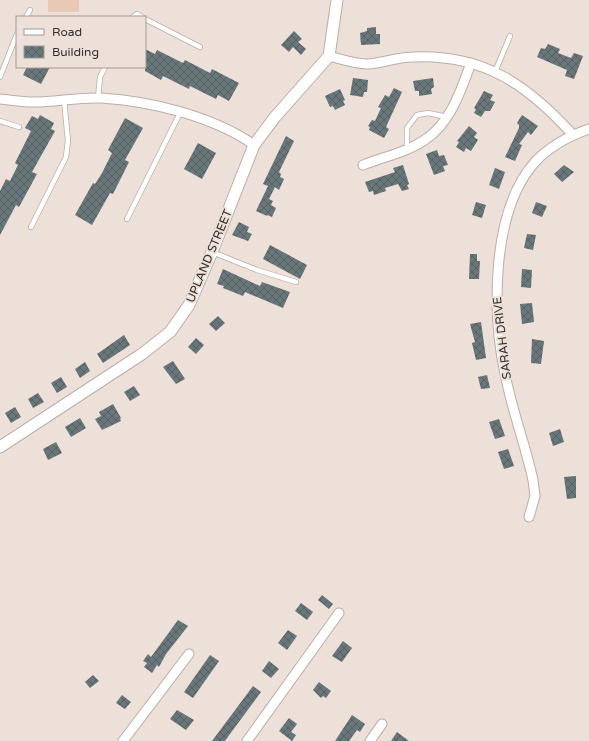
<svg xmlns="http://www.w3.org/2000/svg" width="589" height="741" viewBox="0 0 589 741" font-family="'Varela Round',sans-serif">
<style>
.park{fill:#e8c9b6}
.building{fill:url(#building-cross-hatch)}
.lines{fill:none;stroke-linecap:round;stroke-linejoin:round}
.service-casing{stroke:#baaea8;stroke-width:6}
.minor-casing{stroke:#baaea8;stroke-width:11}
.tertiary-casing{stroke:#baaea8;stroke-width:13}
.service{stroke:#fff;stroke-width:4.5}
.minor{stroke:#fff;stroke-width:9}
.tertiary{stroke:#fff;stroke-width:11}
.labels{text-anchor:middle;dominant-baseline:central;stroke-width:4;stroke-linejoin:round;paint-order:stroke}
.street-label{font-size:12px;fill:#332e2b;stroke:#ece0d9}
</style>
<defs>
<pattern id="building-cross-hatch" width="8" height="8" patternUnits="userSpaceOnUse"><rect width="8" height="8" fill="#69767a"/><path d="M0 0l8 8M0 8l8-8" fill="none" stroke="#576164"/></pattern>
</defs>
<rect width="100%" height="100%" fill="#ece0d9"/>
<rect class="park" x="48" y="0" width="31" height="12"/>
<g class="building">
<path d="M 376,27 L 376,34 L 380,34 L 380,44 L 361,45 L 360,33 L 367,31 L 367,28 Z"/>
<path d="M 294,31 L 302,39 L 298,42 L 306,49 L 301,55 L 293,47 L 289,52 L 281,45 Z"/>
<path d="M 548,44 L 560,49 L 558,53 L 571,58 L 574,53 L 583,56 L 574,79 L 565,76 L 567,70 L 537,57 L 541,48 L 545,49 Z"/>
<path d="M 145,49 L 155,54 L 157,50 L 183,63 L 185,60 L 210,73 L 212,69 L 239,83 L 229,101 L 218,95 L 216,99 L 190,86 L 189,89 L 163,76 L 161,80 L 145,71 Z"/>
<path d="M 27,67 L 50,67 L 41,84 L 23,75 Z"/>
<path d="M 353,78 L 368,80 L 367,92 L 364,92 L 363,97 L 350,95 Z"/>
<path d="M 433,78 L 434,87 L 431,89 L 432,94 L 419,96 L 419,91 L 415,91 L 413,81 Z"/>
<path d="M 394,88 L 402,92 L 386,127 L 389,129 L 384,138 L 369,130 L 370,127 L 368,126 L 372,120 L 375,121 L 381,108 L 378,107 L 385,95 L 389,97 Z"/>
<path d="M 340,89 L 345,100 L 343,101 L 345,105 L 335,110 L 333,106 L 330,107 L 325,96 Z"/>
<path d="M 484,91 L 493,95 L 490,100 L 495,102 L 490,111 L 485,111 L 481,117 L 474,113 L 476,109 L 474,108 Z"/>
<path d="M 40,115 L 54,123 L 51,129 L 55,131 L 32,172 L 37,174 L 19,207 L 16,205 L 0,235 L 0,191 L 6,179 L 10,181 L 18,165 L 15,163 L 31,131 L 25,128 L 32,116 L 38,119 Z"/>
<path d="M 522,115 L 538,126 L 531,135 L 528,132 L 519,144 L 522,145 L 515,161 L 505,157 L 519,128 L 519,125 L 517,123 Z"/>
<path d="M 125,118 L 143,128 L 125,160 L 129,162 L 113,194 L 110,193 L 92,225 L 75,215 L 93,183 L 95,184 L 102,173 L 112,153 L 108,150 Z"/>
<path d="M 469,126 L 477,133 L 474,137 L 478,140 L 471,151 L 466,148 L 464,152 L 456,147 L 459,142 L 457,141 Z"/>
<path d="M 286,136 L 294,141 L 279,172 L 281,174 L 280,177 L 284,179 L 279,190 L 275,187 L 269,199 L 273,201 L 271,205 L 276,208 L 272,217 L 267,215 L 267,216 L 256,211 L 268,186 L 263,184 Z"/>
<path d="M 198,143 L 216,153 L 202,179 L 184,169 Z"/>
<path d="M 437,150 L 439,156 L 444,155 L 448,165 L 443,166 L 445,171 L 434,175 L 426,154 Z"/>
<path d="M 403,165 L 409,184 L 407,185 L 409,189 L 402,191 L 398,184 L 385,188 L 386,191 L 374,195 L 373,191 L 369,192 L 365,182 L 395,172 L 393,168 Z"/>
<path d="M 564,165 L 574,172 L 562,182 L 554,174 Z"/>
<path d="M 495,168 L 505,172 L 499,189 L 489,185 Z"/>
<path d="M 476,202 L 486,205 L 482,218 L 472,215 Z"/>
<path d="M 536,202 L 547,206 L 542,217 L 532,213 Z"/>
<path d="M 239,222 L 249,227 L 247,232 L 252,234 L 248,241 L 232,235 Z"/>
<path d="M 527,234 L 536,235 L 533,250 L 524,248 Z"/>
<path d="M 270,245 L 307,265 L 300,279 L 263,259 Z"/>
<path d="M 470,254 L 477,254 L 477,261 L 480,261 L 479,279 L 469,279 Z"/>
<path d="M 223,269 L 260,286 L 262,282 L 290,292 L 283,308 L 245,292 L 243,296 L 223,288 L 224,286 L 217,284 Z"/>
<path d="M 522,269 L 532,270 L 531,288 L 521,287 Z"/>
<path d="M 532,303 L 534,322 L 522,324 L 520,304 Z"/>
<path d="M 218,316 L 225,323 L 216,331 L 209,324 Z"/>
<path d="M 481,322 L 486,358 L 476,360 L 472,343 L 475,342 L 470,324 Z"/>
<path d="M 124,335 L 130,345 L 103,363 L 97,354 Z"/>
<path d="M 196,338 L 204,345 L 196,354 L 188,347 Z"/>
<path d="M 532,339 L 544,341 L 541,364 L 531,363 Z"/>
<path d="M 173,361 L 185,379 L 176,384 L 163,367 Z"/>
<path d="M 85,362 L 90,371 L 80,378 L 75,369 Z"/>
<path d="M 487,375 L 490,388 L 481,389 L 478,377 Z"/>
<path d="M 61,377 L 67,387 L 57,393 L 51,383 Z"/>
<path d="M 134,386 L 140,395 L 130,401 L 124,392 Z"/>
<path d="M 38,393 L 44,402 L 33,408 L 28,399 Z"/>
<path d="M 113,404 L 121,418 L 120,419 L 121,421 L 102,430 L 95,419 L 101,416 L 99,412 Z"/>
<path d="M 15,407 L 21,417 L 11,423 L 5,413 Z"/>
<path d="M 80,418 L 86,428 L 71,437 L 65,427 Z"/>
<path d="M 499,419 L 505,436 L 495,439 L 489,422 Z"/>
<path d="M 560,429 L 564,442 L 553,446 L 549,433 Z"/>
<path d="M 56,442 L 62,453 L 48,460 L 43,449 Z"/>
<path d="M 508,449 L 514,466 L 504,469 L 498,452 Z"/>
<path d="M 576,476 L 576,498 L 567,499 L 564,477 Z"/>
<path d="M 322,595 L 333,604 L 329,609 L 318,600 Z"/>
<path d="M 301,603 L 313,612 L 307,620 L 295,611 Z"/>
<path d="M 178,620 L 188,626 L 166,654 L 159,667 L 157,665 L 152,673 L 144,667 L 147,663 L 143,661 L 148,654 L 151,657 Z"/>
<path d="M 288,630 L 297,636 L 287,650 L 278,643 Z"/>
<path d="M 343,641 L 352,648 L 342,662 L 332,656 Z"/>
<path d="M 210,655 L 219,661 L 193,698 L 184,692 Z"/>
<path d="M 269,661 L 279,669 L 271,678 L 262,671 Z"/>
<path d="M 93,675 L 99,681 L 90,688 L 85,682 Z"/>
<path d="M 319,682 L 331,691 L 326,698 L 323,696 L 321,698 L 313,690 Z"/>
<path d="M 253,686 L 261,692 L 230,734 L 225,741 L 212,741 Z"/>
<path d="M 122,695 L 131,702 L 125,709 L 116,703 Z"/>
<path d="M 177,710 L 194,720 L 186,730 L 170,719 Z"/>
<path d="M 352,715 L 365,724 L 360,732 L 357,730 L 349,741 L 335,741 Z"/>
<path d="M 289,718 L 297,724 L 291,732 L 296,735 L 292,741 L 279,731 Z"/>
<path d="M 397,732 L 409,741 L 391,741 Z"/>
</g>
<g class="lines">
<g class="service-casing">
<g id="service">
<path d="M 26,17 L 30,10"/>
<path d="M 133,17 L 137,14 L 142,17"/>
<path d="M 145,19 L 200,47"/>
<path d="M 495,72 L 510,36"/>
<path d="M 0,77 L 17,34"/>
<path d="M 98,98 L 100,77 L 105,67"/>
<path d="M 0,121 L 19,127"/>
<path d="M 407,149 L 407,128 L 417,115 L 428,113 L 447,117"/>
<path d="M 127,219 L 180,113"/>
<path d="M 31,227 L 66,157 L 68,141 L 64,99"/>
<path d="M 212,252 L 257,270 L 296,282"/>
</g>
</g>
<g class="minor-casing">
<g id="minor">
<path d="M 329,56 C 341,59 355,64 367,64 C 383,63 397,57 413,57 C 483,54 527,84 573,135"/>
<path d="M 0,99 C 11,100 22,102 34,102 C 56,102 78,97 101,98 C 150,101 213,116 254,145"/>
<path d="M 363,165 C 383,157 408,152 426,139 C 451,122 461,90 471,63"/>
<path d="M 529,517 L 535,496 L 533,480 C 525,444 512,410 505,374 C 492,313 491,211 535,162 C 550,146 569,136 589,129"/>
<path d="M 123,741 L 189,654"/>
<path d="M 247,741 L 339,613"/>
<path d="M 370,741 L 382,724"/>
</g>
</g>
<g class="tertiary-casing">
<path id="tertiary" d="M 0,447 L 142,354 L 170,332 L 189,305 L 212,252 L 254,145 L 275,117 L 329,56 L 337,0"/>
</g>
<use href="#service" class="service"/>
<use href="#minor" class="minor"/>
<use href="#tertiary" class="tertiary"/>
</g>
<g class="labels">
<g class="street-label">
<text transform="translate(209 256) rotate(-67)">UPLAND STREET</text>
<text transform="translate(502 338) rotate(-97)">SARAH DRIVE</text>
</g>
</g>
<rect x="16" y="16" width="130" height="52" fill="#ece0d9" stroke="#a29993"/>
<rect x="24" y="29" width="20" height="6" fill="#ffffff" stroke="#a29993"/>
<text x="52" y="36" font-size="12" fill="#332e2b">Road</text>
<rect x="24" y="46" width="20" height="12" fill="url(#building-cross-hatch)" stroke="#a29993"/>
<text x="52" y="56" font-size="12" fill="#332e2b">Building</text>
</svg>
